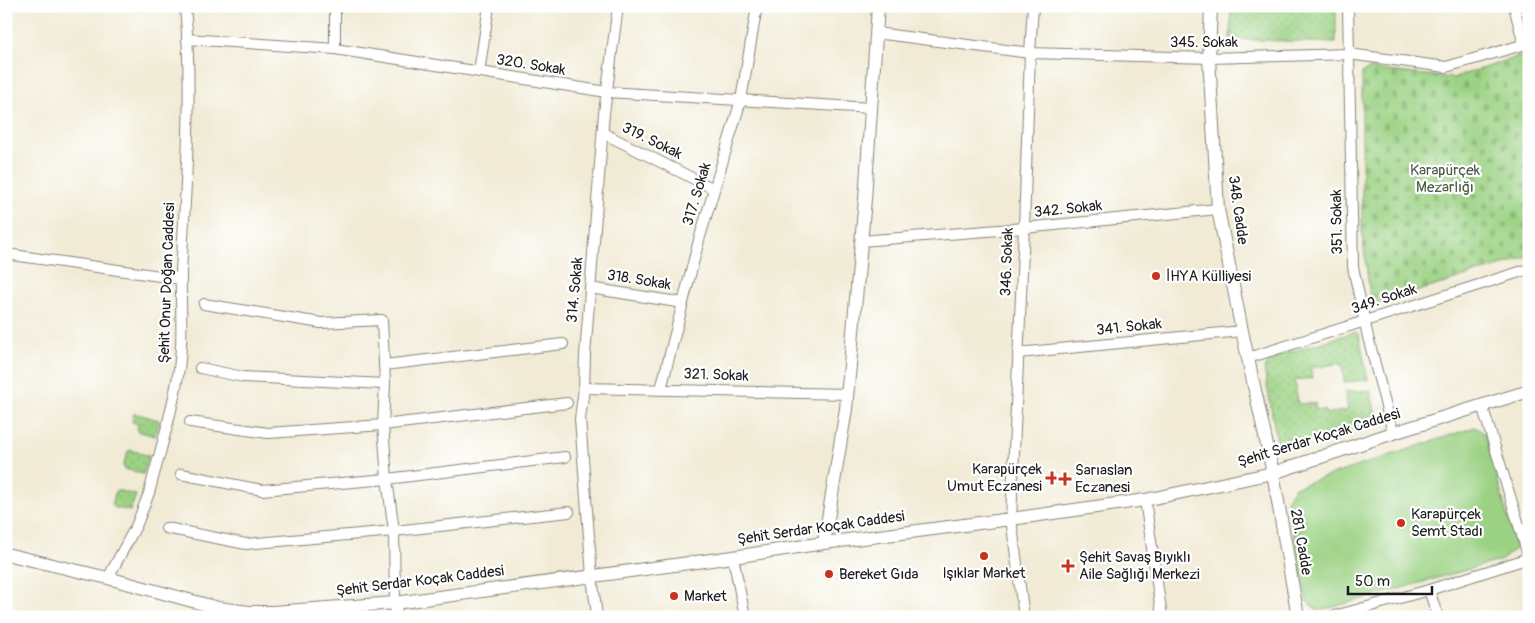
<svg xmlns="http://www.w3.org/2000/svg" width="1535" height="623" viewBox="0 0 1535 623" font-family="Pangolin,sans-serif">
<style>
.grass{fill:url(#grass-dots);stroke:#5c7750}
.cemetery{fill:url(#cemetery-stones);stroke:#5c7750}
.garden{fill:#9bd283;stroke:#5c7750}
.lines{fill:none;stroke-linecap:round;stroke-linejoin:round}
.minor-casing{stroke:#868479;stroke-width:12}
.tertiary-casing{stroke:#868479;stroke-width:14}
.minor{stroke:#fff;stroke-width:10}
.tertiary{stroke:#fff;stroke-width:12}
.poi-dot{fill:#c8321e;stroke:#fff;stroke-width:2}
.labels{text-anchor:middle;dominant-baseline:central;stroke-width:4.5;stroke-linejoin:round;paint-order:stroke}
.street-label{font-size:15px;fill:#1c1c1c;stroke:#fff}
.park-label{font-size:15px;fill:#485c40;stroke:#fff}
.poi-label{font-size:15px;fill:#1c1c1c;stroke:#fff;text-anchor:start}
</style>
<defs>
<pattern id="grass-dots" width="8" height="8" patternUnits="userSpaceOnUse" patternTransform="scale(1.25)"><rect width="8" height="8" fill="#9bd283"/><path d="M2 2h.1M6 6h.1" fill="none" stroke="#85b471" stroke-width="1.8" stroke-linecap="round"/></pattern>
<pattern id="cemetery-stones" width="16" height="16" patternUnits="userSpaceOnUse" patternTransform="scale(1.25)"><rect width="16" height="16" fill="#9bd283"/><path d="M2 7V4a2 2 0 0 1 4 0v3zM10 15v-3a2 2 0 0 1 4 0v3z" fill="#85b471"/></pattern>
</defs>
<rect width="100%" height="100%" fill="#fff"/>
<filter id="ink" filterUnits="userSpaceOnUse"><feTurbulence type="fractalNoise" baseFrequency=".02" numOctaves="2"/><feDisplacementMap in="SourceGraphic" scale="10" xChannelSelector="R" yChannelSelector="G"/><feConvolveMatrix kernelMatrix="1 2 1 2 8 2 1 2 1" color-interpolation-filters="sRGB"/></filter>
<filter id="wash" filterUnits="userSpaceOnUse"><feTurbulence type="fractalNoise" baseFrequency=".0096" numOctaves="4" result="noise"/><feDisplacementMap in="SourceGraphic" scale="20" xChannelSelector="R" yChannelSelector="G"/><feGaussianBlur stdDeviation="1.12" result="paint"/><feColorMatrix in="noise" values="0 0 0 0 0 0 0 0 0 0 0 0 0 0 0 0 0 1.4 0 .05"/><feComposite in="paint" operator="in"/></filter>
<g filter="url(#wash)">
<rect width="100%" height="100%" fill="#f1ebd6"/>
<g class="grass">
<path d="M 1231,6 L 1336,6 L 1336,43 L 1230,39 Z"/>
<path d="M 1355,332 L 1359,334 L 1368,380 L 1344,382 L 1342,363 L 1311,368 L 1312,378 L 1295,380 L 1298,404 L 1315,403 L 1316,410 L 1325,410 L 1326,414 L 1348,410 L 1345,392 L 1370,390 L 1376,415 L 1374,421 L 1288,449 L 1282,449 L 1278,448 L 1264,368 L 1271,358 Z"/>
<path d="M 134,413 L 159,420 L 155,436 L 137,431 L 138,424 L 132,422 Z"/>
<path d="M 131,450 L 149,456 L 143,474 L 125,469 L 123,466 L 128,451 Z"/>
<path d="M 116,490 L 136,495 L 130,511 L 113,507 L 112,504 Z"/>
</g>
<path class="cemetery" d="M 1529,53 L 1529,257 L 1396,298 L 1371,304 L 1362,232 L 1362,73 L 1369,69 L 1453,78 Z"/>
<path class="garden" d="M 1475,427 L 1485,434 L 1516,548 L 1502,560 L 1319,611 L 1307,602 L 1287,498 L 1295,487 Z"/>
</g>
<g filter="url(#ink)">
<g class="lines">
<g class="minor-casing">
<g id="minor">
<path d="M 335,6 L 335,49"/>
<path d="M 1348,6 L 1353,267 L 1368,337 L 1393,433"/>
<path d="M 1514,6 L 1524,45"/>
<path d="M 876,33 L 1030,53 L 1209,58 L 1349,54 L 1446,67 L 1529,43"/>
<path d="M 187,39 L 335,49 L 607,92 L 871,108"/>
<path d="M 479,72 L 489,6"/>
<path d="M 603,133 L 714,189"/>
<path d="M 861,241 L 1024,228 L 1218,209"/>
<path d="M 6,254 L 181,279"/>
<path d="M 590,288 L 683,303"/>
<path d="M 204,304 L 321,323 L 382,320 L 385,384 L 383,425 L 387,479 L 394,531 L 395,603"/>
<path d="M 1018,353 L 1242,331"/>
<path d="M 1248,358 L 1529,269"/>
<path d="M 384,365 L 563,344"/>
<path d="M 200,368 L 243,377 L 385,384"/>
<path d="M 584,388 L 848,394"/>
<path d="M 661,389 L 699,240 L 741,100 L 757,6"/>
<path d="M 1482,405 L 1529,558"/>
<path d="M 190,422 L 268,433 L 383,425 L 567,403"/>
<path d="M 181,474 L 262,490 L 387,479 L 565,457"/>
<path d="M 1145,500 L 1162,617"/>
<path d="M 166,528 L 246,544 L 394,531 L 569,512"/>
<path d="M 733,557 L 745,617"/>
<path d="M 108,578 L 137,524 L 149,493 C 159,454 172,415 178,375 C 184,341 180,306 181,272 C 186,186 193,92 185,6"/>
<path d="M 1429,590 L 1438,617"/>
<path d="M 597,617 L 592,576 L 580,419 L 584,388 L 585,355 L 604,113 L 618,6"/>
<path d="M 1024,617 L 1011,519 L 1024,228 L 1030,53 L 1033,6"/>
<path d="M 1331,617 L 1429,590 L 1529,558"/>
</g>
</g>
<g class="tertiary-casing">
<g id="tertiary">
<path d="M 1211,6 L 1209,58 L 1218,209 L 1242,331 L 1273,473 L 1298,617"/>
<path d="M 824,543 L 846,409 L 865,199 L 878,6"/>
<path d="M 6,554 L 108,578 L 218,608 L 249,612 L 273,612 L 395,603 L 733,557 L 824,543 L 1011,519 L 1145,500 L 1273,473 L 1393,433 L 1529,391"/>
<path d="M 395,603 L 396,617"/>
</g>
</g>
<use href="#minor" class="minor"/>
<use href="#tertiary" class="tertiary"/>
</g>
</g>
<g class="poi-dot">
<circle cx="1156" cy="276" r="5"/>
<path d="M1049.5 470.5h5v5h5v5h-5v5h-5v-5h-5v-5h5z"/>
<path d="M1062.5 471.5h5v5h5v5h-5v5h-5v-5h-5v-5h5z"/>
<circle cx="1401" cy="523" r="5"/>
<circle cx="984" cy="556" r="5"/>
<path d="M1065.5 558.5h5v5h5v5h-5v5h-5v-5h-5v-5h5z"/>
<circle cx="829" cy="574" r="5"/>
<circle cx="674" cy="596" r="5"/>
</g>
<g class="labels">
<g class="street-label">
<text x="1204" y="42">345. Sokak</text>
<text transform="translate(531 65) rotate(9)">320. Sokak</text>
<text transform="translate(652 141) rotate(26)">319. Sokak</text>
<text transform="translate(697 194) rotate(-73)">317. Sokak</text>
<text transform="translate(1068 209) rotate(-6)">342. Sokak</text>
<text transform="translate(1238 210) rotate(82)">348. Cadde</text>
<text transform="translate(1337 222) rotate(-91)">351. Sokak</text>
<text transform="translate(1007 262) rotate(-88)">346. Sokak</text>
<text transform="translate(639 280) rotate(9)">318. Sokak</text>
<text transform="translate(167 283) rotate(-88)">Şehit Onur Doğan Caddesi</text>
<text transform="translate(575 290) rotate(-85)">314. Sokak</text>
<text transform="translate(1384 299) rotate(-18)">349. Sokak</text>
<text transform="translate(1129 327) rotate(-6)">341. Sokak</text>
<text transform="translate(716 375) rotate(2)">321. Sokak</text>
<text transform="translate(1319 438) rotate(-17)">Şehit Serdar Koçak Caddesi</text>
<text transform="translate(821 528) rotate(-8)">Şehit Serdar Koçak Caddesi</text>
<text transform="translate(1301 542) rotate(80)">281. Cadde</text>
<text transform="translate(420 581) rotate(-7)">Şehit Serdar Koçak Caddesi</text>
</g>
<g class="park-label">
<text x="1445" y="170">Karapürçek<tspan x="1445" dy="17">Mezarlığı</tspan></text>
</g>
<g class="poi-label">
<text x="1166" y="276">İHYA Külliyesi</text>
<text x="1042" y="469" text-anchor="end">Karapürçek<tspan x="1042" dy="17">Umut Eczanesi</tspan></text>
<text x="1075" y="470">Sarıaslan<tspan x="1075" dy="17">Eczanesi</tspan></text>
<text x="1411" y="514">Karapürçek<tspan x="1411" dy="17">Semt Stadı</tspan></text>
<text x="1079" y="557">Şehit Savaş Bıyıklı<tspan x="1079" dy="17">Aile Sağlığı Merkezi</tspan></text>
<text x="984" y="573" text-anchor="middle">Işıklar Market</text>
<text x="839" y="574">Bereket Gıda</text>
<text x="684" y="596">Market</text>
</g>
</g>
<rect width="1535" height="623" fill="none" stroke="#fff" stroke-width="25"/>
<path d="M1348 586v8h84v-8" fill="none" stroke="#1c1c1c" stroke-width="2.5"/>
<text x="1355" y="586" font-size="15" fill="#1c1c1c" stroke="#ffffff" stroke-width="4" paint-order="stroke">50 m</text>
</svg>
